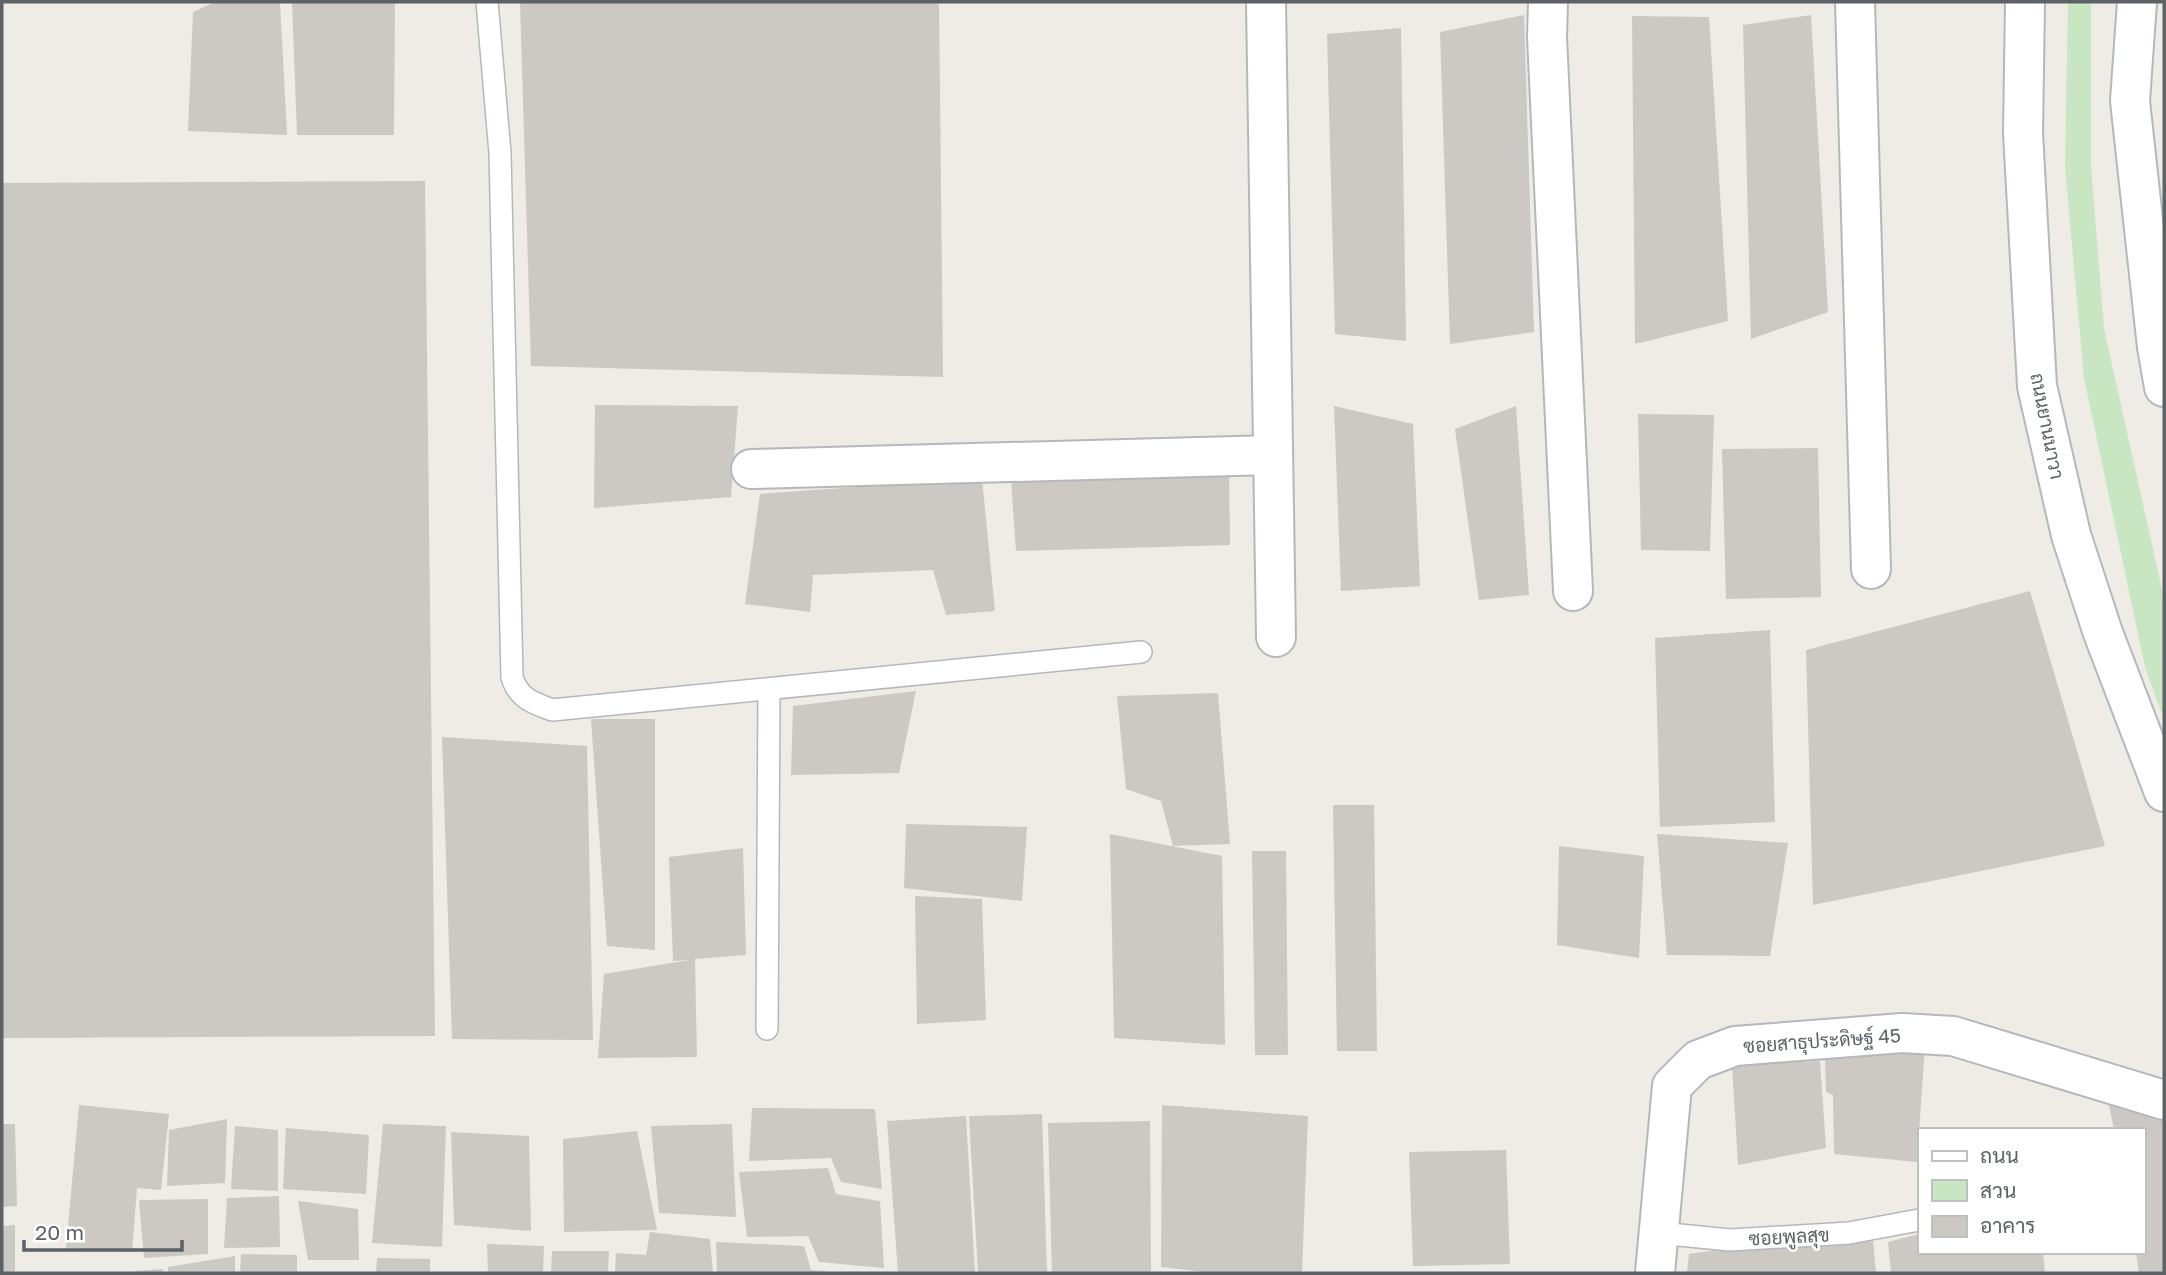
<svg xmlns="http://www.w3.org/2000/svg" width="2166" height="1275" viewBox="0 0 2166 1275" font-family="'Golos Text',Sarabun,sans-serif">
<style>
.green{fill:#c8e6c1}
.building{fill:#ccc8c4}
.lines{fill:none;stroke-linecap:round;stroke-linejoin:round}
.lane-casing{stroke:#b5b8bb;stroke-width:24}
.street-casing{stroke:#b5b8bb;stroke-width:42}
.secondary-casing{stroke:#b3b9bc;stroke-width:42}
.lane{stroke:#fff;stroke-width:21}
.street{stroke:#fff;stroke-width:38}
.secondary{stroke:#fff;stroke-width:38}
.labels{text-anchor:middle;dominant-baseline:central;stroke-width:5;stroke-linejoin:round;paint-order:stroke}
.street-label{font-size:19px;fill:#5c6265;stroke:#fff}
</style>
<rect width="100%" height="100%" fill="#efebe5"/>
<path class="green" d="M 2068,2 L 2091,2 L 2091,166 L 2104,329 L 2164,599 L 2164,720 L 2145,667 L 2084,378 L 2065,167 Z"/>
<g class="building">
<path d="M 215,2 L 280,2 L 287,135 L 188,131 L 193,12 Z"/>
<path d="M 292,2 L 395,2 L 394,135 L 297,135 Z"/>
<path d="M 520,2 L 939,2 L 943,377 L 531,366 Z"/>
<path d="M 1524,15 L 1534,332 L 1450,344 L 1440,32 Z"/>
<path d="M 1811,15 L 1828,312 L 1751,339 L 1743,25 Z"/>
<path d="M 1632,16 L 1709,17 L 1728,321 L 1635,344 Z"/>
<path d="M 1401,28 L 1406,341 L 1335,334 L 1327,34 Z"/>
<path d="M 425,181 L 435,1036 L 2,1038 L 2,183 Z"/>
<path d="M 595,405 L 738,406 L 731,497 L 594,508 Z"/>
<path d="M 1334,406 L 1413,424 L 1420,586 L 1341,591 Z"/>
<path d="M 1516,406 L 1529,595 L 1479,600 L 1455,429 Z"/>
<path d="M 1638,414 L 1714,415 L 1710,551 L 1641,550 Z"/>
<path d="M 1818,448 L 1821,597 L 1726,599 L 1722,449 Z"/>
<path d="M 1229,469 L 1230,545 L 1016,551 L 1011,480 Z"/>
<path d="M 982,478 L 995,611 L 946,615 L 933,570 L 813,575 L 810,612 L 745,604 L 760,494 Z"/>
<path d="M 2030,591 L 2105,846 L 1813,905 L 1806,650 Z"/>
<path d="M 1770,630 L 1775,822 L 1660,827 L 1655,638 Z"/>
<path d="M 916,691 L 899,773 L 791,775 L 793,706 Z"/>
<path d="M 1218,693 L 1230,844 L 1173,846 L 1161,801 L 1126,789 L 1117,696 Z"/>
<path d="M 591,719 L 655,719 L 655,950 L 607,946 Z"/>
<path d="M 442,737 L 587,746 L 593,1040 L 452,1039 Z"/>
<path d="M 1333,805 L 1374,805 L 1377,1051 L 1337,1051 Z"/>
<path d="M 906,824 L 1027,827 L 1022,901 L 904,888 Z"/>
<path d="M 1110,834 L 1222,856 L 1225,1045 L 1114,1038 Z"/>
<path d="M 1657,834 L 1788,843 L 1770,956 L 1667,955 Z"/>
<path d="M 1559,846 L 1644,856 L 1639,958 L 1557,945 Z"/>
<path d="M 743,848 L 746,955 L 695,959 L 697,1057 L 598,1058 L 604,974 L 690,960 L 673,961 L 669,857 Z"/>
<path d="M 1252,851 L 1286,851 L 1288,1055 L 1255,1055 Z"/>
<path d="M 915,896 L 982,899 L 986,1020 L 917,1024 Z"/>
<path d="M 1925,1045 L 1917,1162 L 1834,1154 L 1833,1095 L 1826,1092 L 1825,1056 Z"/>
<path d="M 1820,1061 L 1826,1148 L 1738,1165 L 1732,1065 Z"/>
<path d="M 79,1105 L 169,1114 L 161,1190 L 137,1188 L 132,1252 L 66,1248 Z"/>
<path d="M 1162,1105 L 1308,1116 L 1302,1273 L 1214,1273 L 1161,1267 Z"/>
<path d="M 2109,1105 L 2164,1120 L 2164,1273 L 2139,1273 L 2136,1252 L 2143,1252 L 2143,1130 L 2114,1130 Z"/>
<path d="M 752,1108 L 875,1109 L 882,1189 L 841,1182 L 831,1158 L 749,1161 Z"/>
<path d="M 1042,1114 L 1047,1273 L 978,1273 L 969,1116 Z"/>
<path d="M 966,1116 L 975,1273 L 898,1273 L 887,1121 Z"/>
<path d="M 227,1119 L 225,1183 L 167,1186 L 169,1130 Z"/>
<path d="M 1150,1121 L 1151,1273 L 1052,1273 L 1048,1123 Z"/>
<path d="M 2,1124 L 15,1124 L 17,1206 L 2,1207 Z"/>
<path d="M 383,1124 L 446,1126 L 442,1247 L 372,1243 Z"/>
<path d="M 732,1124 L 736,1217 L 659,1213 L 651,1126 Z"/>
<path d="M 235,1126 L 278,1130 L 278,1191 L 231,1189 Z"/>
<path d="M 286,1128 L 369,1135 L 366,1194 L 283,1189 Z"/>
<path d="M 637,1131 L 657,1230 L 564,1232 L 563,1139 Z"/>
<path d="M 451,1132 L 529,1136 L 531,1231 L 454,1225 Z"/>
<path d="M 1506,1150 L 1510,1264 L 1413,1266 L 1409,1152 Z"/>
<path d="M 828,1168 L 836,1194 L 880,1201 L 884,1268 L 819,1262 L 808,1236 L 747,1237 L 739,1172 Z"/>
<path d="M 279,1196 L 280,1247 L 224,1248 L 227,1198 Z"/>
<path d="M 208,1199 L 208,1254 L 144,1258 L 139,1200 Z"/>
<path d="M 298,1201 L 358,1209 L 359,1260 L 308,1260 Z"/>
<path d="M 15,1225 L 15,1273 L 2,1273 L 2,1226 Z"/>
<path d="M 1872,1228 L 1876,1273 L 1687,1273 L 1689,1254 Z"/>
<path d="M 650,1232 L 710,1239 L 713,1273 L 615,1273 L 616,1253 L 646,1255 Z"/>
<path d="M 1919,1234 L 1919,1252 L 2043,1252 L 2045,1273 L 1891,1273 L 1888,1242 Z"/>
<path d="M 716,1242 L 804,1246 L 811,1270 L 826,1271 L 826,1273 L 717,1273 Z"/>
<path d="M 487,1244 L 544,1246 L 543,1273 L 488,1273 Z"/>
<path d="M 552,1251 L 609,1251 L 608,1273 L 551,1273 Z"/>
<path d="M 241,1254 L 297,1255 L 297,1273 L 240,1273 Z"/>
<path d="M 235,1256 L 235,1273 L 168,1273 L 168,1267 Z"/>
<path d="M 377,1258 L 430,1259 L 430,1273 L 376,1273 Z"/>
<path d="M 163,1269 L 163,1273 L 135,1273 L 135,1271 Z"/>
</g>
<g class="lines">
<g class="lane-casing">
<g id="lane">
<path d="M 487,2 L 500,153 L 512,677 C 518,698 533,703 552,710 L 1141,652"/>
<path d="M 767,1029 L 769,689"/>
<path d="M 1659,1233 L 1730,1240 L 1849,1233 L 1919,1220"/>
</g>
</g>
<g class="street-casing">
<g id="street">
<path d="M 1266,2 L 1276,637"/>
<path d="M 1548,2 L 1547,37 L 1573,591"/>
<path d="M 1855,2 L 1871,569"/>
<path d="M 751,469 L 1273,455"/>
<path d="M 1655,1273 L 1672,1086 L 1698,1060 L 1735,1046 L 1902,1033 L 1953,1036 L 2164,1100"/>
</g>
</g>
<g class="secondary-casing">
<g id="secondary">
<path d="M 2025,2 L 2023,133 L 2037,386 L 2071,535 L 2103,633 L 2164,792"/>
<path d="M 2137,2 L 2130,101 L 2157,347 L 2164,387"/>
</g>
</g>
<use href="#lane" class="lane"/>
<use href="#street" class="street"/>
<use href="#secondary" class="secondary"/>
</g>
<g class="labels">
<g class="street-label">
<text transform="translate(2048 426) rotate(79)">ถนนยานนาวา</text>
<text transform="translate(1822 1040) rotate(-4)">ซอยสาธุประดิษฐ์ 45</text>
<text transform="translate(1789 1236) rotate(-3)">ซอยพูลสุข</text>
</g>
</g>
<rect width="2166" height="1275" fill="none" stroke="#5c6265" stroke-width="7"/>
<rect x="1918" y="1128" width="228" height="126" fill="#ffffff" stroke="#bec0c1" stroke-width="2"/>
<rect x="1932" y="1151" width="35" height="10" fill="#ffffff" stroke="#bec0c1" stroke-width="2"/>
<text x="1980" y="1163" font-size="21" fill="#5c6265">ถนน</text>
<rect x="1932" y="1180" width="35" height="21" fill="#c8e6c1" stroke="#bec0c1" stroke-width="2"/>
<text x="1980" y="1198" font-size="21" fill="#5c6265">สวน</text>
<rect x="1932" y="1216" width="35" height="21" fill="#ccc8c4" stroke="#bec0c1" stroke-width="2"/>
<text x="1980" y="1233" font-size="21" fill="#5c6265">อาคาร</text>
<path d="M24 1240v10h158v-10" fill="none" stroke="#5c6265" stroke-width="3.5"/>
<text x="35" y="1240" font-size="21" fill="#5c6265" stroke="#ffffff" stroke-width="5" paint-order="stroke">20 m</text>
</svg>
